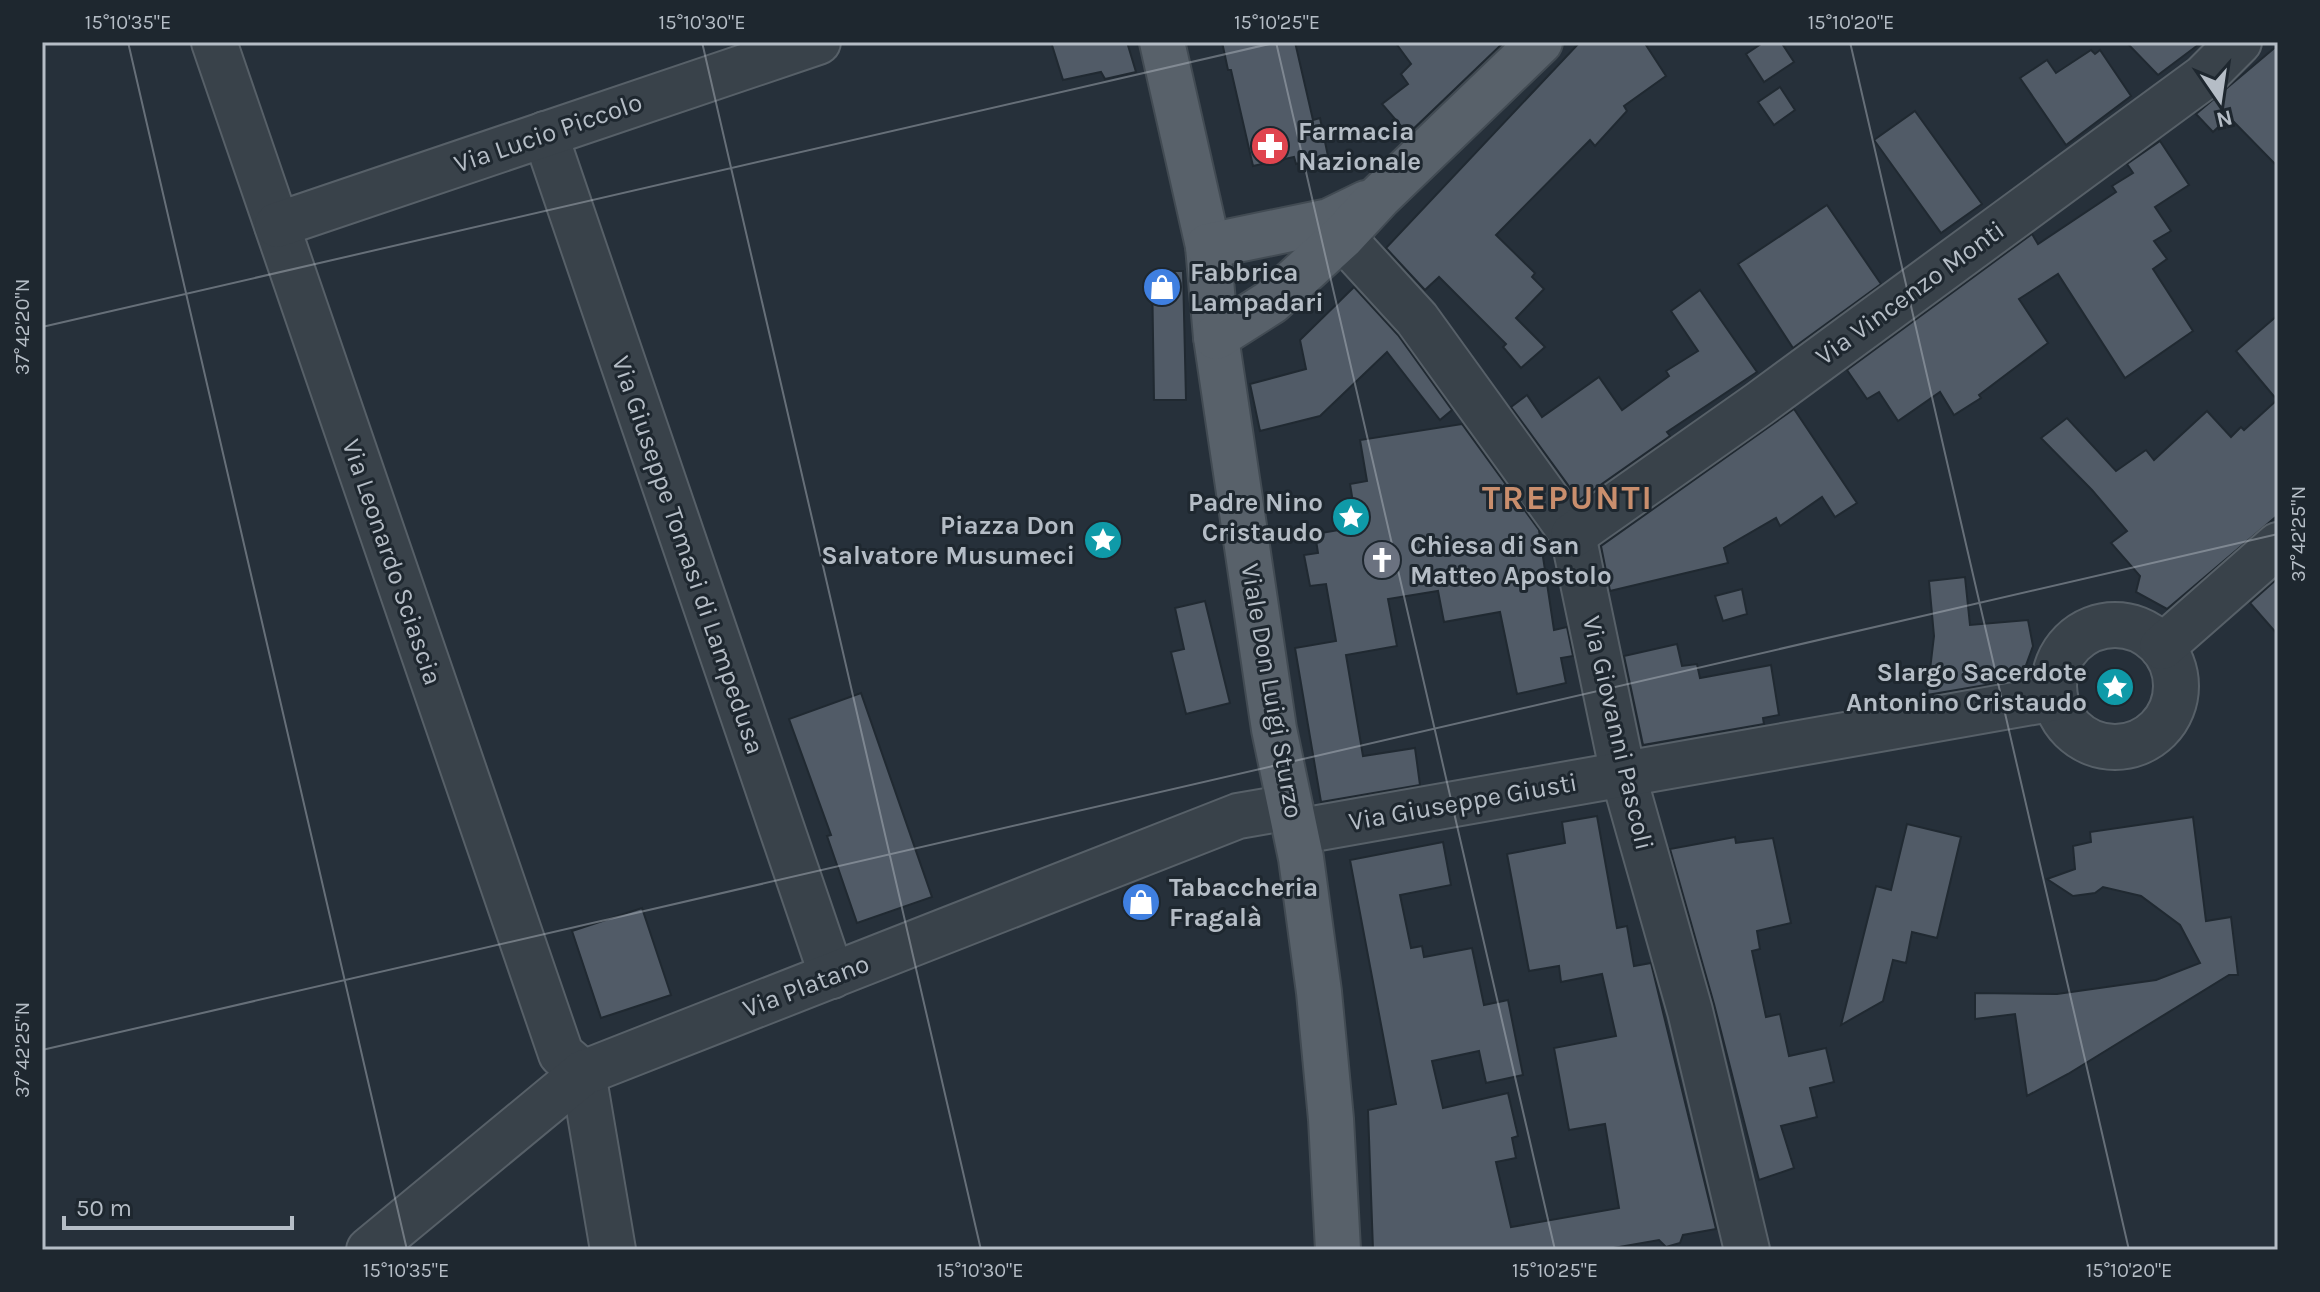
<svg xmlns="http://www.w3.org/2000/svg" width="2320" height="1292" viewBox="0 0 2320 1292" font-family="Karla,sans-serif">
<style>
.building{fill:#515b67;stroke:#202931;stroke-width:2}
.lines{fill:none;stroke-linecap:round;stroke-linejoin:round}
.minor-casing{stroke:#576068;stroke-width:48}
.major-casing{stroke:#424b53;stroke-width:48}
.minor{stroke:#39424a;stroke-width:44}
.major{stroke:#58616a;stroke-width:44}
.ticks{fill:none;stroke:#b5bdc6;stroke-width:2;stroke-opacity:0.45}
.labels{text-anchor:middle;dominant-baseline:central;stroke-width:6;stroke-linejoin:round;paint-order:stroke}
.poi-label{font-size:26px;font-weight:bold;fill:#b5bdc6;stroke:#1e272f;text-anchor:start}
.street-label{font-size:26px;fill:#b5bdc6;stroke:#1e272f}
.district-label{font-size:34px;font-weight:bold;letter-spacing:2px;fill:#c98e6d;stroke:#1e272f}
.neatline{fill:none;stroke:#b5bdc6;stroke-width:3}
.ticks-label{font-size:20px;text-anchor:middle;fill:#b5bdc6}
</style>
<rect width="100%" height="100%" fill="#26303a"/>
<g class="building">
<path d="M 1051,42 L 1127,42 L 1136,72 L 1105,79 L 1101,72 L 1063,80 Z"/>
<path d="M 1222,42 L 1295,42 L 1313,120 L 1320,118 L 1328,156 L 1296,164 L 1294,157 L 1253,166 L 1231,70 L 1228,70 Z"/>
<path d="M 1395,42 L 1504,42 L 1408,134 L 1382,104 L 1408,84 L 1401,74 L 1411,64 Z"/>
<path d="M 1580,42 L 1644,42 L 1666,76 L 1624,106 L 1627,111 L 1595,146 L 1590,140 L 1496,235 L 1535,273 L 1532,277 L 1544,289 L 1516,318 L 1545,347 L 1521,368 L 1503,347 L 1506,344 L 1439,277 L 1425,290 L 1386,248 Z"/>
<path d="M 1764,42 L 1781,42 L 1794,62 L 1764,82 L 1746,54 Z"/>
<path d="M 2126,42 L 2202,42 L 2158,75 Z"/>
<path d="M 2278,45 L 2278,167 L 2229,117 L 2213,132 L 2196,114 Z"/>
<path d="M 2091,50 L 2095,54 L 2100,50 L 2131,96 L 2066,145 L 2020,78 L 2047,60 L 2056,73 Z"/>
<path d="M 1780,87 L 1795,110 L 1774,125 L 1758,102 Z"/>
<path d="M 1915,111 L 1982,204 L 1941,233 L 1874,140 Z"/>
<path d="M 2160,141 L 2189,185 L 2155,207 L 2171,231 L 2154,241 L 2167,259 L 2153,269 L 2193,331 L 2125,378 L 2058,274 L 2019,299 L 2048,343 L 1979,395 L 1981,398 L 1954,415 L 1940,392 L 1898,421 L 1879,392 L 1867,399 L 1847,370 L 2032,234 L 2038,244 L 2116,192 L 2112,186 L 2133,173 L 2127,164 Z"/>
<path d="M 1827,205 L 1881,284 L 1793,348 L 1738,264 Z"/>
<path d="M 1152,271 L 1183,271 L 1186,400 L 1154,400 Z"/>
<path d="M 1354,287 L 1398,335 L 1452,410 L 1440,420 L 1387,352 L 1320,416 L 1260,431 L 1250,384 L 1306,369 L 1300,340 Z"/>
<path d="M 1700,290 L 1757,372 L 1667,432 L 1670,436 L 1579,500 L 1511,407 L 1527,395 L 1542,417 L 1599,377 L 1622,410 L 1669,376 L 1666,371 L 1698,351 L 1671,311 Z"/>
<path d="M 2278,315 L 2278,515 L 2167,609 L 2136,592 L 2140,576 L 2111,543 L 2127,531 L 2092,490 L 2041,438 L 2067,418 L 2116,471 L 2146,450 L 2154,460 L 2207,411 L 2231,437 L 2241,427 L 2244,430 L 2277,400 L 2236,351 Z"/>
<path d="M 1794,409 L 1857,503 L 1835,517 L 1822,497 L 1780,526 L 1776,518 L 1724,548 L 1728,563 L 1610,591 L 1601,546 Z"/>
<path d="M 1462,424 L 1539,530 L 1554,630 L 1567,627 L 1573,656 L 1561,658 L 1566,683 L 1517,694 L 1500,612 L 1444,622 L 1438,591 L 1388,599 L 1397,646 L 1346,655 L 1363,756 L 1415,748 L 1420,785 L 1321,802 L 1295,648 L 1336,641 L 1326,584 L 1310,586 L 1304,555 L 1318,553 L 1315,534 L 1357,527 L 1350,484 L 1367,481 L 1360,440 Z"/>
<path d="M 1965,577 L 1970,625 L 2028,620 L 2033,646 L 2021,679 L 1927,695 L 1934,636 L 1929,581 Z"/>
<path d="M 2278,578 L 2278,635 L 2250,603 Z"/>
<path d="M 1742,589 L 1747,614 L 1723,621 L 1715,596 Z"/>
<path d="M 1205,601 L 1230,703 L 1186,714 L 1171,652 L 1184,649 L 1175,608 Z"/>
<path d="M 1677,644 L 1682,666 L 1697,664 L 1700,678 L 1771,665 L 1779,715 L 1763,718 L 1764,724 L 1643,745 L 1624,656 Z"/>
<path d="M 861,693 L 932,897 L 857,923 L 827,836 L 831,835 L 789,719 Z"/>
<path d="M 1597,816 L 1617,928 L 1627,926 L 1634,966 L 1651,963 L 1716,1229 L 1683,1235 L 1680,1243 L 1666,1247 L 1659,1240 L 1602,1250 L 1373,1250 L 1368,1110 L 1396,1104 L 1350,860 L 1443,842 L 1451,885 L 1400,895 L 1411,948 L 1422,946 L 1424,957 L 1472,948 L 1484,1005 L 1508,1000 L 1523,1075 L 1486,1083 L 1479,1051 L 1432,1061 L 1443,1108 L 1508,1093 L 1518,1136 L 1512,1138 L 1516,1158 L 1496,1162 L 1511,1227 L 1619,1208 L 1605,1124 L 1569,1130 L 1554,1048 L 1616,1036 L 1602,974 L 1561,982 L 1559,966 L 1529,971 L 1507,854 L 1565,843 L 1562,822 Z"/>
<path d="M 2193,817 L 2206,921 L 2231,917 L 2238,975 L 2229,975 L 2068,1074 L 2027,1096 L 2015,1014 L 1975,1019 L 1975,993 L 2057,994 L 2156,980 L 2200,963 L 2180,925 L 2141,896 L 2103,887 L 2095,893 L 2073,896 L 2047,879 L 2075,869 L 2073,846 L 2091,842 L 2090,832 Z"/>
<path d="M 1907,824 L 1961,837 L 1937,938 L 1912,932 L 1906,963 L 1893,960 L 1883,1001 L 1841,1025 L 1876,886 L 1891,890 Z"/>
<path d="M 1735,837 L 1736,843 L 1773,838 L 1791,923 L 1757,931 L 1760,949 L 1752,951 L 1766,1017 L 1780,1014 L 1789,1056 L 1826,1048 L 1834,1082 L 1810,1088 L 1817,1117 L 1781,1126 L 1794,1168 L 1759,1180 L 1714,1004 L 1670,849 Z"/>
<path d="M 642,908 L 671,995 L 601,1018 L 572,931 Z"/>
</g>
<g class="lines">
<g class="minor-casing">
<g id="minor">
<path d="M 214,42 L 561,1054 L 583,1073 L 613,1250"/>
<path d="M 545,134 L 832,976"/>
<path d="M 277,225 L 818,42"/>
<path d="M 1342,237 L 1417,319 L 1573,535 L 1623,774 L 1690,1011 L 1747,1250"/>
<path d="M 1573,535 L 1759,404 L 2204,77 L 2239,42"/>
<circle cx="2115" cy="686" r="61"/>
<path d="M 2162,647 L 2278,545"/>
<path d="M 1296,832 L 2055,698"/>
<path d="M 369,1250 L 583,1073 L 1238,816 L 1290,807"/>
</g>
</g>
<g class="major-casing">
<g id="major">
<path d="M 1162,42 L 1208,246 L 1216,337 L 1274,729 L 1301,858 L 1319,992 L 1331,1119 L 1338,1250"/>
<path d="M 1208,246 L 1329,221 L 1366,203"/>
<path d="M 1216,337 L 1271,302 L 1342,237 L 1379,197 L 1540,42"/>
</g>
</g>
<use href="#minor" class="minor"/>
<use href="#major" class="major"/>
</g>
<path class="ticks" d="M 128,42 L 407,1250M 702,42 L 981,1250M 1276,42 L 1555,1250M 1850,42 L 2129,1250M 42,327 L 1278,42M 42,1050 L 2278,534"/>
<defs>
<g id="pharmacy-disc" transform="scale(2)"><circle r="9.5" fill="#e0444e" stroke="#1e272f"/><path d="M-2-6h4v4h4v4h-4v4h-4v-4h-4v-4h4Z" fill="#fff"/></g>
<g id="shop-disc" transform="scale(2)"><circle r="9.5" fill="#3f7fe0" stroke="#1e272f"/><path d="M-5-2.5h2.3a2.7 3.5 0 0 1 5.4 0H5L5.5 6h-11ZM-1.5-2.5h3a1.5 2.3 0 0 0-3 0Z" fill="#fff"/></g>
<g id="sight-disc" transform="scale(2)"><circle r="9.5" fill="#0f9aa8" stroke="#1e272f"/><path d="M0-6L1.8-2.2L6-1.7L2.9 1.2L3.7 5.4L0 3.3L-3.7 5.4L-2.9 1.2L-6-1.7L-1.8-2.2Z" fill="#fff"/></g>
<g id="church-disc" transform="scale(2)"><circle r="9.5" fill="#6b7280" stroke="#1e272f"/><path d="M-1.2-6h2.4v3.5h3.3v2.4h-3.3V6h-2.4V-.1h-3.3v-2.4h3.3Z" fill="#fff"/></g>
</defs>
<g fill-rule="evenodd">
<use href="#pharmacy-disc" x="1270" y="146"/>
<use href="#shop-disc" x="1162" y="287"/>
<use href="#sight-disc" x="1351" y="517"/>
<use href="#sight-disc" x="1103" y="540"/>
<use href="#church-disc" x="1382" y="560"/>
<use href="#sight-disc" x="2115" y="687"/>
<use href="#shop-disc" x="1141" y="902"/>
</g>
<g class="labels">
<g class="poi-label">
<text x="1298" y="131">Farmacia<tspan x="1298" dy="30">Nazionale</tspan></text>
<text x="1190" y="272">Fabbrica<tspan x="1190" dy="30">Lampadari</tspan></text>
<text x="1323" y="502" text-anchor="end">Padre Nino<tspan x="1323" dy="30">Cristaudo</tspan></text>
<text x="1075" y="525" text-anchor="end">Piazza Don<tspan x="1075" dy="30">Salvatore Musumeci</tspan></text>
<text x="1410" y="545">Chiesa di San<tspan x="1410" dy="30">Matteo Apostolo</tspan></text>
<text x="2087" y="672" text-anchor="end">Slargo Sacerdote<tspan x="2087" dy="30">Antonino Cristaudo</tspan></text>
<text x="1169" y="887">Tabaccheria<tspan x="1169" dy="30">Fragalà</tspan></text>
</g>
<g class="street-label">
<text transform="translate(548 133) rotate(-19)">Via Lucio Piccolo</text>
<text transform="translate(1910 293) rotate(-36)">Via Vincenzo Monti</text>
<text transform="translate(688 555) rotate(71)">Via Giuseppe Tomasi di Lampedusa</text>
<text transform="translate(392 562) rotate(71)">Via Leonardo Sciascia</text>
<text transform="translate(1272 691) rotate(80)">Viale Don Luigi Sturzo</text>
<text transform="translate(1618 733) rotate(77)">Via Giovanni Pascoli</text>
<text transform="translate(1463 802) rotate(-10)">Via Giuseppe Giusti</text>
<text transform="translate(806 986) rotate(-21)">Via Platano</text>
</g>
<g class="district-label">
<text x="1568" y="498">TREPUNTI</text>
</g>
</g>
<rect width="2320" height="1292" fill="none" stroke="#1e272f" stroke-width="88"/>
<g transform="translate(2220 100) rotate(167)" stroke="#1e272f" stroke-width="6" paint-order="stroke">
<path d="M0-6L14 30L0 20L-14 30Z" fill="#b5bdc6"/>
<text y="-12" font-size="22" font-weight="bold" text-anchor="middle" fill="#b5bdc6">N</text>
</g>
<path d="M64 1216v12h228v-12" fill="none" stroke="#b5bdc6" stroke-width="4"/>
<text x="76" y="1216" font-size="24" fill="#b5bdc6" stroke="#1e272f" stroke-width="6" paint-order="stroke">50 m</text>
<rect x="44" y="44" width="2232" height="1204" class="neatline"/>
<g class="ticks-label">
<text x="128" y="29">15°10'35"E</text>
<text x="702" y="29">15°10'30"E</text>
<text x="1277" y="29">15°10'25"E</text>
<text x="1851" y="29">15°10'20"E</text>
<text transform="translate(22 327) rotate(-90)" y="7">37°42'20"N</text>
<text transform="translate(2298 534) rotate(-90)" y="7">37°42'25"N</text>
<text transform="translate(22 1050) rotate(-90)" y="7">37°42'25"N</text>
<text x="406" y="1277">15°10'35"E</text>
<text x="980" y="1277">15°10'30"E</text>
<text x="1555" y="1277">15°10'25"E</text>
<text x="2129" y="1277">15°10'20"E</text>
</g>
</svg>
